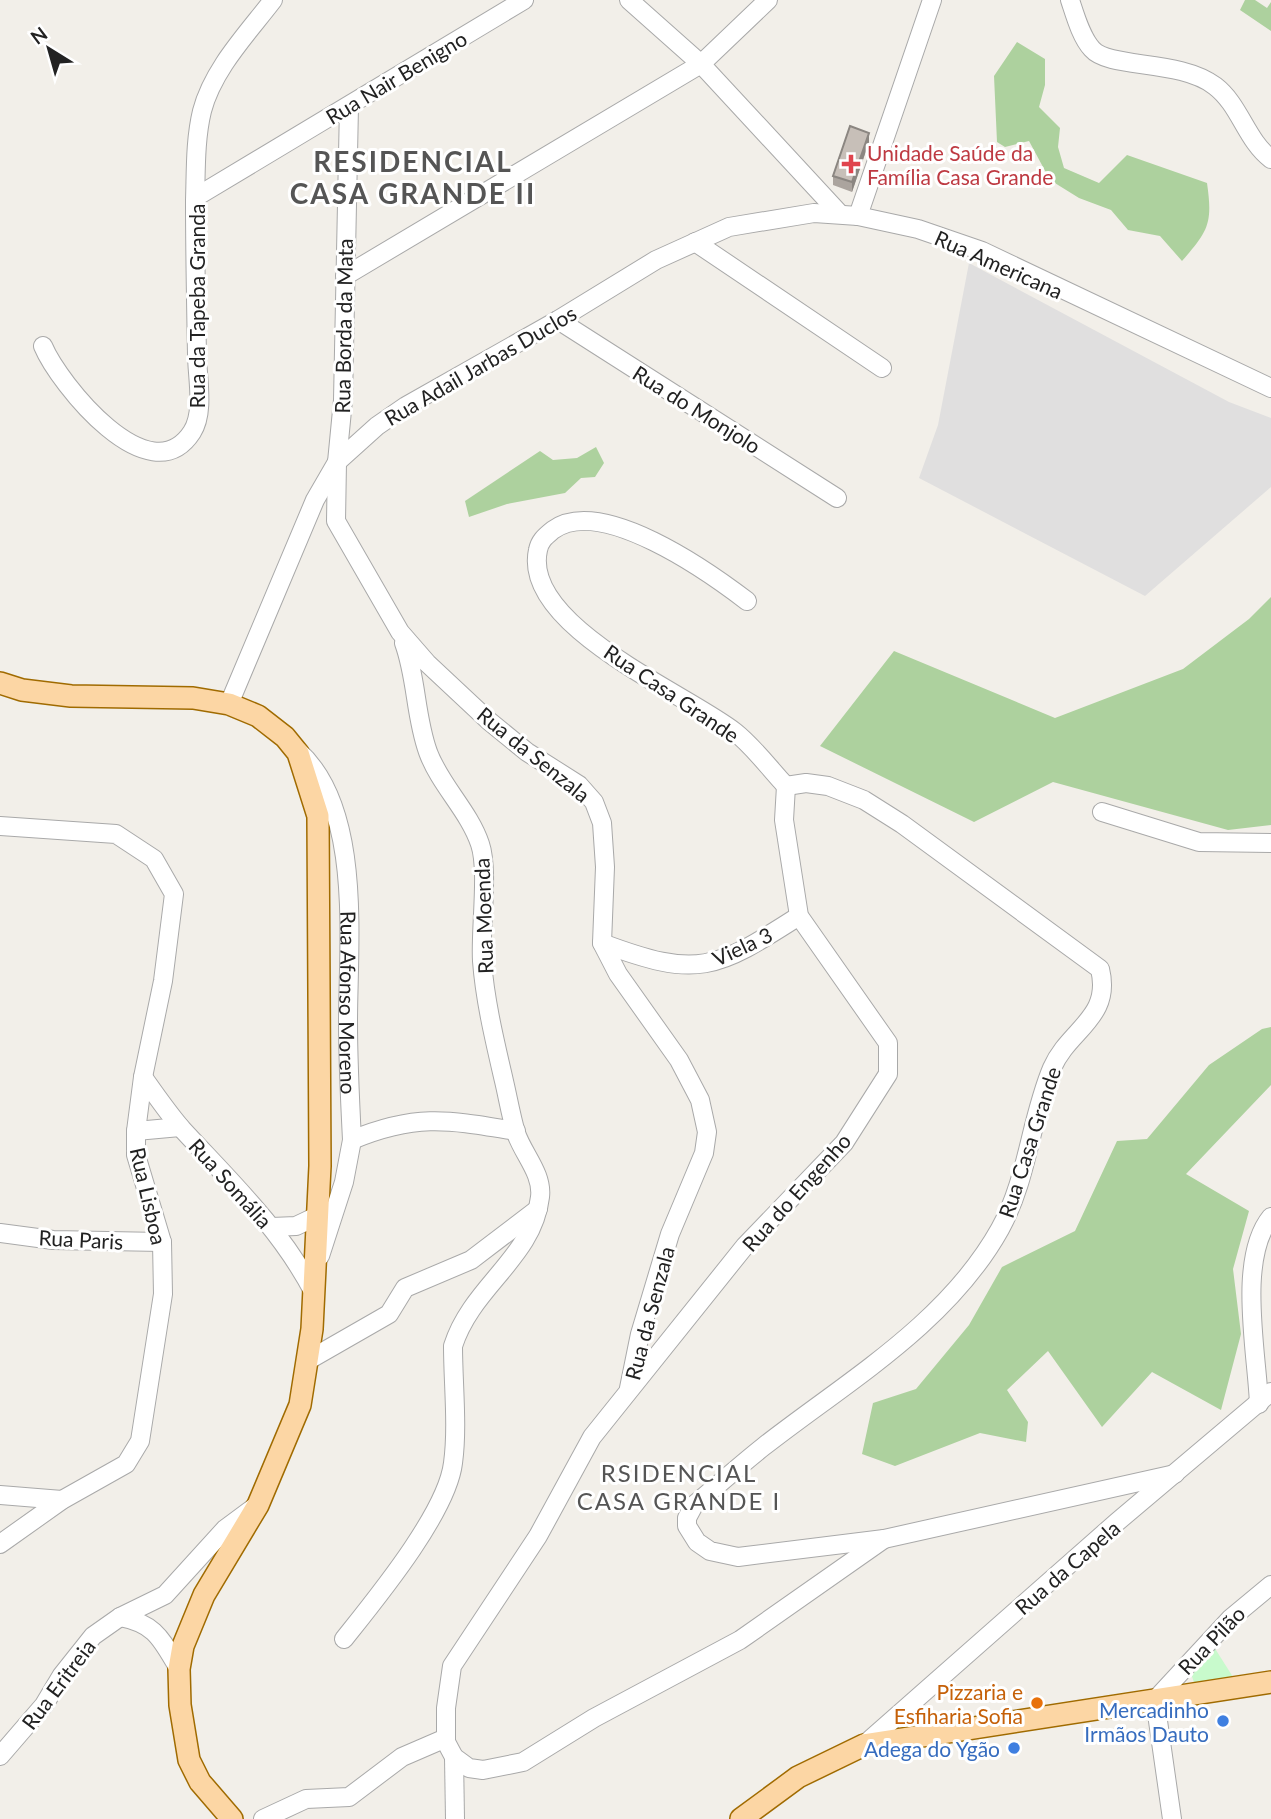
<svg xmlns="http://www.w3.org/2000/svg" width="1271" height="1819" viewBox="0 0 1271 1819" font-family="Lato,sans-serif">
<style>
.residential{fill:#e0dfdf}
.forest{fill:#add19e}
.park{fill:#c8facc}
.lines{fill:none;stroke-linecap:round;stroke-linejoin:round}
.minor-casing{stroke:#a9a9a9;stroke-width:20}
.major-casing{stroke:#a06b00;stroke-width:24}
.minor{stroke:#fff;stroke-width:18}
.major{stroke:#fcd6a4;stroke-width:21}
.wall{fill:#aba49e}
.shaded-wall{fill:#8b8681}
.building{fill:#c7bfb8;stroke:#8b8681;stroke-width:2}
.health-dot{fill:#e0444e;stroke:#fff;stroke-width:2.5}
.food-dot{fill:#e8710a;stroke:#fff;stroke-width:2.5}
.shop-dot{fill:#3f7fe0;stroke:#fff;stroke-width:2.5}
.labels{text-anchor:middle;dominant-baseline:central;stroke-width:6;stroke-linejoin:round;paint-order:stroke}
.street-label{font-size:21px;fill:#222;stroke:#fff}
.health-label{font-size:21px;fill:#be3a42;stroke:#fff;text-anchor:start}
.food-label{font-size:21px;fill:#c56008;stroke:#fff;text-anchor:end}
.shop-label{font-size:21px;fill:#366cbe;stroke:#fff;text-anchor:end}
.quarter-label{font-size:24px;letter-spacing:2px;fill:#555;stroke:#fff}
.district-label{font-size:28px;font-weight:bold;letter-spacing:2px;fill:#555;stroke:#fff}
</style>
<rect width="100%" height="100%" fill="#f2efe9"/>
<path class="residential" d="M 969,263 L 1229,402 L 1271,418 L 1271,487 L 1145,596 L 919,478 L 938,425 Z"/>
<g class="forest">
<path d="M 1245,0 L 1255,0 L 1267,8 L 1271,2 L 1271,31 L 1240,10 Z"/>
<path d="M 1017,42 L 1045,59 L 1045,85 L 1039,107 L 1060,128 L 1058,147 L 1064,168 L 1099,183 L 1127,155 L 1207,183 C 1213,224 1208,231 1182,261 L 1160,236 L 1128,230 L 1111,210 L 1079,198 L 1050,180 L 1029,141 L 1005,147 L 997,142 L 994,76 Z"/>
<path d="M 596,447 L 604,463 L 595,477 L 581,478 L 565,493 L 507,504 L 469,517 L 465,501 L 540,451 L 553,460 L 577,458 Z"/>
<path d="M 1271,597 L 1271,825 L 1228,830 L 1053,782 L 974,822 L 820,746 L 894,651 L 1055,718 L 1183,669 L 1249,619 Z"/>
<path d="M 1271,1027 L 1271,1085 L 1186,1174 L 1249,1211 L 1233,1269 L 1241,1334 L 1221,1410 L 1152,1372 L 1102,1427 L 1048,1351 L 1007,1390 L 1028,1422 L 1026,1442 L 980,1433 L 895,1466 L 862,1454 L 873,1403 L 916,1389 L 969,1325 L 1002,1267 L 1075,1231 L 1117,1141 L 1147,1139 L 1209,1065 L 1262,1029 Z"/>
</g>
<path class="park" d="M 1214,1647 L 1233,1677 L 1195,1685 L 1190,1671 Z"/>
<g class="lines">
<g class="minor-casing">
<g id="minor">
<path d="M 629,0 L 701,64 L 840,214"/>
<path d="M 1070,0 C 1075,15 1081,37 1092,49 C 1109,69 1180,59 1215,86 C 1240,105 1246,140 1271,159"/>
<path d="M 349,106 L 343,400 L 337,462 L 336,521 L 400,632 L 427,663 L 489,721 L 527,752 L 579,785 L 594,802 L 602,823 L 605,867 L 602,943 L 618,974 L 679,1060 L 700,1100 L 707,1132 L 704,1153 L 670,1234 L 640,1334 L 629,1388"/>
<path d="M 196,197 L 524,0"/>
<path d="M 858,216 L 932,0"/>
<path d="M 695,242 L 882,368"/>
<path d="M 345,276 L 701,64 L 768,0"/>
<path d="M 558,320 L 837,498"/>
<path d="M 43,346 C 59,384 150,497 192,432 C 205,412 197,377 197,354 C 196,303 195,252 195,200 C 196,171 195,140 202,111 C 213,69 247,34 273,0"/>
<path d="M 747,601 C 709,572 601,495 553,530 C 546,536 540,540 538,550 C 521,626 687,694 735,732 C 754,747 769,768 786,786"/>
<path d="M 229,704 L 315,500 L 337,462 L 377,426 L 406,406 L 558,320 L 656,260 L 729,227 L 814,213 L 858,216 L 918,229 L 982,251 L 1271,388"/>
<path id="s1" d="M 298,751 C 363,809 348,943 348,1022 C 348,1061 350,1101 352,1140 L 344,1182 L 320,1256"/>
<path d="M 786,786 L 784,820 L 799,916 L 888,1043 L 888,1074 L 844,1143 L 745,1246 L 592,1437 L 538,1536 L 452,1666 L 446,1708 L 446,1742 L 454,1757 L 469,1768 L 483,1770 L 523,1762 L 594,1718 L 740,1640 L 884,1539"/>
<path d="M 786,786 L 806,783 L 828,786 L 864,800 L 902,824 L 1100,969 C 1112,1018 1069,1029 1052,1068 C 1030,1120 1028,1179 1000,1229 C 947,1324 846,1382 763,1447 C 739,1466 717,1486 694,1505 L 687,1518 L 687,1526 L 697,1542 L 710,1551 L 738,1557 L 884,1539 L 1175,1474"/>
<path d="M 1102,812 L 1199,842 L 1271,843"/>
<path d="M 0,826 L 116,834 L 154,859 L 174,894 L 163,981 L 143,1077 L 136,1131 L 136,1155 L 162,1242 L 163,1294 L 140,1441 L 126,1464 L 62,1500 L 0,1544"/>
<path d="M 602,943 C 698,979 715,970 799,916"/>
<path d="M 143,1077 C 155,1094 168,1113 182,1129 C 230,1181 281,1229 314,1293"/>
<path d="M 136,1131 L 180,1127"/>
<path d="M 352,1140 C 417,1113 449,1120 516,1131"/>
<path d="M 272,1227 L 296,1226 L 317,1216"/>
<path d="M 0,1233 L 53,1240 L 162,1242"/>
<path d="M 307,1361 L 389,1314 L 405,1288 L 471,1260 L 538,1209"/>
<path d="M 1259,1404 C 1257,1352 1237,1259 1271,1217"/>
<path d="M 0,1495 L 62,1500"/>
<path d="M 120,1617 C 156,1624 161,1639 179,1669"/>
<path d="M 344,1639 C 375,1600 447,1513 453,1463 C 458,1427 453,1383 453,1346 C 472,1286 533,1258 540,1197 C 543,1174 523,1154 516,1133 C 511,1116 508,1098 504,1081 C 495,1042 485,1001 482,961 C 480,930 489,870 480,844 C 469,811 440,785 428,752 C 415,716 417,679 404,643"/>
<path d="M 864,1745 L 1117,1522 L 1271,1392"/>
<path d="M 0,1756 L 44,1705 L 62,1675 L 93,1636 L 120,1617 L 165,1595 L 225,1529 L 256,1506"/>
<path d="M 454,1757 L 455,1819"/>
<path d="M 263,1819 L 306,1799 L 349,1797 L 402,1757 L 446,1738"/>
<path d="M 1172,1819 L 1155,1700 L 1230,1619 L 1271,1585"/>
</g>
</g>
<g class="major-casing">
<g id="major">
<path d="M 0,683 L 22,690 L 71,696 L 193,698 L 229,704 L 258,716 L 285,737 L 298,753 L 318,816 L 320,1166 L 312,1329 L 300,1405 L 258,1505 L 204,1595 L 183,1646 L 179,1669 L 180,1705 L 189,1760 L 200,1782 L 232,1819"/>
<path d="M 741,1819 L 798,1777 L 864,1745 L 1271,1682"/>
</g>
</g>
<use href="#minor" class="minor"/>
<use href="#major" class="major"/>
</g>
<path class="wall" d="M 869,142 L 852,192 L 833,185 L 833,176 Z"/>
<path class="shaded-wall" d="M 869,133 L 869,142 L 852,192 L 852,182 Z"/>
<path class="building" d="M 850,126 L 869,133 L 852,182 L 833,176 Z"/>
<path class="health-dot" d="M847.5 153.5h7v7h7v7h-7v7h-7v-7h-7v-7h7z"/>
<circle class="food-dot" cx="1037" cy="1703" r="7"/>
<g class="shop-dot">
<circle cx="1223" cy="1721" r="7"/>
<circle cx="1014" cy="1748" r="7"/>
</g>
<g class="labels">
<g class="street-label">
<text transform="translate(396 77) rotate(-31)">Rua Nair Benigno</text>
<text transform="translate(999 264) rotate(24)">Rua Americana</text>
<text transform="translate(196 306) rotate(-90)">Rua da Tapeba Granda</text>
<text transform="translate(343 326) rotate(-89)">Rua Borda da Mata</text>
<text transform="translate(480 365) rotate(-30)">Rua Adail Jarbas Duclos</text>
<text transform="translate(697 409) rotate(32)">Rua do Monjolo</text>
<text transform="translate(672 693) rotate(34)">Rua Casa Grande</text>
<text transform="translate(534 754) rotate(39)">Rua da Senzala</text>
<text transform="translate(483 916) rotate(-92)">Rua Moenda</text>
<text transform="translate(742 946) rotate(-25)">Viela 3</text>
<text stroke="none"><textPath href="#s1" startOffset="264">Rua Afonso Moreno</textPath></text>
<text transform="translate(1029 1142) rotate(-72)">Rua Casa Grande</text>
<text transform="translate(231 1183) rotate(48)">Rua Somália</text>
<text transform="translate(796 1192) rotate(-48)">Rua do Engenho</text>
<text transform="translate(149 1196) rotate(77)">Rua Lisboa</text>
<text transform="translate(81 1239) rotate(3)">Rua Paris</text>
<text transform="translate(649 1313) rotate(-75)">Rua da Senzala</text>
<text transform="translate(1067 1567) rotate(-41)">Rua da Capela</text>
<text transform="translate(1211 1640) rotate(-46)">Rua Pilão</text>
<text transform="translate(58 1684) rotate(-53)">Rua Eritreia</text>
</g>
<g class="health-label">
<text x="867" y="152">Unidade Saúde da<tspan x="867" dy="24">Família Casa Grande</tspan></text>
</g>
<g class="food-label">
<text x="1023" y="1691">Pizzaria e<tspan x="1023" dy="24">Esfiharia Sofia</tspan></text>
</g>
<g class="shop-label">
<text x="1209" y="1709">Mercadinho<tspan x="1209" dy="24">Irmãos Dauto</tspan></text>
<text x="1000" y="1748">Adega do Ygão</text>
</g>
<g class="quarter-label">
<text x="679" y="1472">RSIDENCIAL<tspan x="679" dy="28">CASA GRANDE I</tspan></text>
</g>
<g class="district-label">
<text x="413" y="161">RESIDENCIAL<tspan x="413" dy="32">CASA GRANDE II</tspan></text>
</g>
</g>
<g transform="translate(49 49) rotate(323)" stroke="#ffffff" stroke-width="5" paint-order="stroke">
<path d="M0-5L12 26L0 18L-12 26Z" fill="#222222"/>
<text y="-10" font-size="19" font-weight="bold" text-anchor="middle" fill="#222222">N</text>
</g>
</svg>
